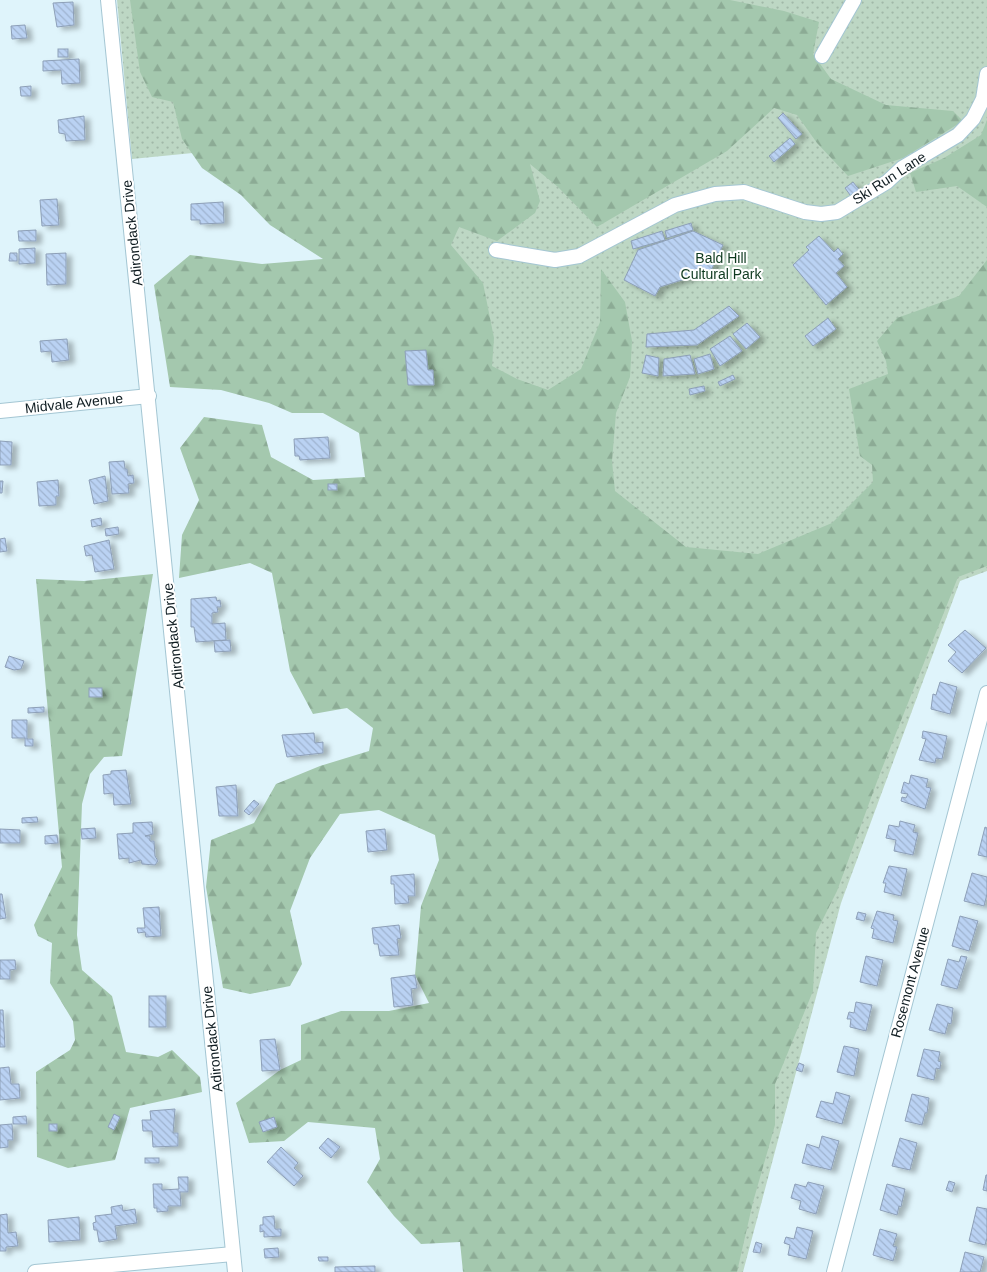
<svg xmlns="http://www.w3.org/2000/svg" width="987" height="1272" viewBox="0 0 987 1272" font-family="Arial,sans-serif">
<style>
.grass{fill:url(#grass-dots)}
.forest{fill:url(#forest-firs)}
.building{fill:url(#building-back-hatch);stroke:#8d9fb7;filter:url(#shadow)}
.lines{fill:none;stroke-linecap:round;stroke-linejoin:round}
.street-casing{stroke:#a4c6d3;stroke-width:16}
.street{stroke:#fff;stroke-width:14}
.labels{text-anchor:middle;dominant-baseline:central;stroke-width:4;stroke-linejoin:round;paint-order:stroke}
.street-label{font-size:14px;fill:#101d22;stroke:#fff}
.park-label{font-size:14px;fill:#0e391f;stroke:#fff}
</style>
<defs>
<pattern id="grass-dots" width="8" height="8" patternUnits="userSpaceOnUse" patternTransform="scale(1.25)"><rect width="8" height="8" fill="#bdd7c4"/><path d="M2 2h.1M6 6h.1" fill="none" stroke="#a1b8a8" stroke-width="1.8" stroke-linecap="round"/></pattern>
<pattern id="forest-firs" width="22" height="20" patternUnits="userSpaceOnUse" patternTransform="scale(1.25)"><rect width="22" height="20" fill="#a4c8ae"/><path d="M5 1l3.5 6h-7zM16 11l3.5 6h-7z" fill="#8cab95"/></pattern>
<pattern id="building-back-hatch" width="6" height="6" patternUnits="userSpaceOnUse" patternTransform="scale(1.25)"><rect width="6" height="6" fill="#bad2f3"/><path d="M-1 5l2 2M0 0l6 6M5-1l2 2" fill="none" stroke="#9fb4d0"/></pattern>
<filter id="shadow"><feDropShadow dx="5.5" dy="3" stdDeviation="2.5" flood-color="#0004"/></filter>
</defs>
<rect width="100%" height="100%" fill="#dff4fb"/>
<path class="grass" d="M 117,0 L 987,0 L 987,571 L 960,581 L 841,903 L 743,1272 L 529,1272 L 438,129 L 132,159 Z"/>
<g class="forest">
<path d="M 130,0 L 730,0 L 784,11 L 819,22 L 813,54 L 831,79 L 886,105 L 953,111 L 963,121 L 903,158 L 848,176 L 817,143 L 797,115 L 774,108 L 727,151 L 597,227 L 558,187 L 530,164 L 540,201 L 535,213 L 497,241 L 459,227 L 451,245 L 483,283 L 494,338 L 492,366 L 517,379 L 548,390 L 581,369 L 600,322 L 601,269 L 625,302 L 632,341 L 630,377 L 616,413 L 612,461 L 615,491 L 686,547 L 758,554 L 832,523 L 873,482 L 872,465 L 860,456 L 849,389 L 888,374 L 886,361 L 877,341 L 897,318 L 959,296 L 987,260 L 987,566 L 958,577 L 879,776 L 837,891 L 816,933 L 813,991 L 775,1084 L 775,1125 L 753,1202 L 737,1272 L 463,1272 L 460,1242 L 421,1244 L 394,1216 L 367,1182 L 380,1159 L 375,1128 L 308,1122 L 284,1141 L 249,1143 L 236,1103 L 280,1070 L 301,1060 L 301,1025 L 341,1011 L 389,1011 L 429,1003 L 415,975 L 421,906 L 439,860 L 435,835 L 379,810 L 340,814 L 310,858 L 290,911 L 302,964 L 290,986 L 250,994 L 223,988 L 206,887 L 211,840 L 254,823 L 276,784 L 320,766 L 369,751 L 373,728 L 347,708 L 313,714 L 290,671 L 272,573 L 250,563 L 179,578 L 182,535 L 199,500 L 180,448 L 204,417 L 262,425 L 271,457 L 313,480 L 365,477 L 359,433 L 323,413 L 292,413 L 269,403 L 221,390 L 170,387 L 154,285 L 190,255 L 262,264 L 323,259 L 270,225 L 241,195 L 202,168 L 182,139 L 173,102 L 152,97 L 140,72 Z"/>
<path d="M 987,120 L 987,207 L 957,186 L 916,192 L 910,173 L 944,158 L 981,135 Z"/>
<path d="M 153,574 L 122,756 L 104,757 L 90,774 L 82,804 L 77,935 L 82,970 L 112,996 L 126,1052 L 158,1057 L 172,1050 L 200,1077 L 202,1092 L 130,1108 L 115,1160 L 68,1168 L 37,1157 L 36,1072 L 70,1050 L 75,1040 L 73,1021 L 50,983 L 52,943 L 38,936 L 34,925 L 62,867 L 36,579 L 84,581 Z"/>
</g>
<g class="building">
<path d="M 73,2 L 74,25 L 57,27 L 53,3 Z"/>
<path d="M 25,25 L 27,38 L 12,39 L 11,26 Z"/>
<rect x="58" y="49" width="10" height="8"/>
<path d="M 79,59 L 80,83 L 62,84 L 61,70 L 43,71 L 43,61 Z"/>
<path d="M 31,86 L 31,96 L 21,96 L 20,87 Z"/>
<path d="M 783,113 L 802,134 L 796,139 L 778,118 Z"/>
<path d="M 84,116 L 85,140 L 66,141 L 65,134 L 59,133 L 58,120 Z"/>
<path d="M 790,138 L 795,144 L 774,162 L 769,156 Z"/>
<path d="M 853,182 L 861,192 L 853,199 L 845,188 Z"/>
<path d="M 57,199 L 59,225 L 42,226 L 40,200 Z"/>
<path d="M 223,202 L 224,223 L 200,224 L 200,220 L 191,220 L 191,204 Z"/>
<path d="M 691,223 L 693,230 L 667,238 L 665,231 Z"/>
<path d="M 36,230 L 36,241 L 19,241 L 18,231 Z"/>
<path d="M 662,231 L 665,240 L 633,249 L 631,241 Z"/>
<path d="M 693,231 L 723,245 L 708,277 L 704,273 L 660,287 L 655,296 L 624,280 L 638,250 Z"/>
<path d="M 819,236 L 834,252 L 838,248 L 843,254 L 838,259 L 844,266 L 836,273 L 847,287 L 826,305 L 793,265 L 809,250 L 806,247 Z"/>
<path d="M 35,248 L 35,263 L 19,264 L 19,249 Z"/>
<path d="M 10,253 L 17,253 L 17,261 L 9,261 Z"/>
<path d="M 66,253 L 66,284 L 47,285 L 46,254 Z"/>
<path d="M 729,306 L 739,316 L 697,345 L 646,347 L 647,334 L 694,330 Z"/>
<path d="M 828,318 L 836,329 L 813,346 L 805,336 Z"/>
<path d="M 747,323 L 760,337 L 746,349 L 733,334 Z"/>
<path d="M 730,336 L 742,351 L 720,366 L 710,349 Z"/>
<path d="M 67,339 L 69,360 L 52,362 L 51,351 L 41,352 L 40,341 Z"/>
<path d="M 426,350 L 428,370 L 433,370 L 434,385 L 408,385 L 405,351 Z"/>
<path d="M 710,354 L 714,369 L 698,374 L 694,359 Z"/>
<path d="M 646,355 L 659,358 L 658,376 L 642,373 Z"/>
<path d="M 690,355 L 695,374 L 663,376 L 664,359 Z"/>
<path d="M 733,375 L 735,379 L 720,386 L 718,382 Z"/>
<path d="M 704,386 L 705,391 L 690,395 L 689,389 Z"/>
<path d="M 328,437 L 330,458 L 300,460 L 299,456 L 295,456 L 294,439 Z"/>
<path d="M 0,441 L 12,442 L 11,465 L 0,465 Z"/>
<path d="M 124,461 L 125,469 L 127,469 L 128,476 L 133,475 L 134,483 L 128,484 L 129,493 L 112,494 L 109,462 Z"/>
<path d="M 105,476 L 108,501 L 94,504 L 89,480 Z"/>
<path d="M 58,480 L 59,496 L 56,496 L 56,505 L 39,506 L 37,482 Z"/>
<path d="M 0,481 L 3,481 L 2,493 L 0,493 Z"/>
<rect x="328" y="484" width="9" height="6"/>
<path d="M 101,518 L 102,525 L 92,527 L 91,520 Z"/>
<path d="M 118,527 L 119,534 L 106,536 L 105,529 Z"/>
<path d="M 5,538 L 7,551 L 0,552 L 0,539 Z"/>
<path d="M 109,540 L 114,569 L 95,572 L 92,555 L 86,556 L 84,546 Z"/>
<path d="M 216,597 L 217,601 L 220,600 L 221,607 L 217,607 L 218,612 L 212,613 L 212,624 L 225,623 L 226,640 L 196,642 L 194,627 L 191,627 L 191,599 Z"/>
<path d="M 965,630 L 986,648 L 962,673 L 948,661 L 956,652 L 948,645 Z"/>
<path d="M 230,640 L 231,651 L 215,652 L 214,641 Z"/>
<path d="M 9,656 L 24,661 L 21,669 L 14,670 L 5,667 Z"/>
<path d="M 940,682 L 957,687 L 950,714 L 931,709 L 933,694 L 936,695 Z"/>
<rect x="89" y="688" width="13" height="9"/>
<path d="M 44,707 L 44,712 L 28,713 L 28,708 Z"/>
<path d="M 12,720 L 27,720 L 27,739 L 33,739 L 33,746 L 25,746 L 25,738 L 12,738 Z"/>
<path d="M 923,731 L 947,736 L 942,759 L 936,758 L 935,763 L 919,760 L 926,739 L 922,738 Z"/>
<path d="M 314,733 L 315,743 L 323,742 L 323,753 L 287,757 L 282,735 Z"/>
<path d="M 126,770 L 131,804 L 114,805 L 113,793 L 104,794 L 103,775 L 111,774 L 111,771 Z"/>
<path d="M 911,775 L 928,779 L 926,787 L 931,788 L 925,809 L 901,801 L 902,797 L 906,798 L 908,794 L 901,793 L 904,782 L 909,784 Z"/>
<path d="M 236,785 L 238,816 L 219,816 L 216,787 Z"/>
<path d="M 254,800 L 259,804 L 249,815 L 244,811 Z"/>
<path d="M 37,817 L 38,822 L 22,823 L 22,818 Z"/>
<path d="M 900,821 L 915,825 L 913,832 L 918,833 L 913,855 L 894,851 L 896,840 L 886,838 L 889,825 L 899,827 Z"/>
<path d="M 152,822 L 153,834 L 145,836 L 150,836 L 150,841 L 154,841 L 155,856 L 158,861 L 155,865 L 142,864 L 141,860 L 129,863 L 129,858 L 119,859 L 117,834 L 133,833 L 133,823 Z"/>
<path d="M 985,827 L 987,828 L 987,857 L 978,855 Z"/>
<path d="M 95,828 L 96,838 L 82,839 L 81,829 Z"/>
<path d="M 0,829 L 20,830 L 20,843 L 0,843 Z"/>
<path d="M 385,829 L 387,850 L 368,852 L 366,831 Z"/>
<path d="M 57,835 L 58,843 L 45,844 L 45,836 Z"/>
<path d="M 889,866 L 907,869 L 901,896 L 884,892 L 886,883 L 883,883 Z"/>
<path d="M 972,873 L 987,877 L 987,894 L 984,906 L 964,901 Z"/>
<path d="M 414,874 L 415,896 L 408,896 L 409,903 L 395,904 L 394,884 L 391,884 L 391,876 Z"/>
<path d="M 0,894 L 2,894 L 6,918 L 0,919 Z"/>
<path d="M 159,907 L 161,936 L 146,937 L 145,932 L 138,933 L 137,928 L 145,928 L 143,908 Z"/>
<path d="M 877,911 L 894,915 L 893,920 L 898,921 L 893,943 L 872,938 L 874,929 L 871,928 Z"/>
<path d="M 858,912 L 866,914 L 864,921 L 856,919 Z"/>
<path d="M 960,916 L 978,921 L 969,951 L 952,946 Z"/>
<path d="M 399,925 L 401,938 L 397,939 L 399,955 L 380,956 L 378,944 L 374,944 L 372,928 Z"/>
<path d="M 866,956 L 883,960 L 877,986 L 860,982 Z"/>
<path d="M 961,956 L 967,957 L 957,989 L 941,985 L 948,959 L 959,962 Z"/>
<path d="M 0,960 L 15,960 L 16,969 L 10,970 L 10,979 L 0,979 Z"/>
<path d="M 415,975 L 417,988 L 411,989 L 413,1005 L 394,1007 L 391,978 Z"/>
<rect x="149" y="996" width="17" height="31"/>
<path d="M 856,1002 L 872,1005 L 866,1031 L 850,1027 L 851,1019 L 847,1019 L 849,1012 L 854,1013 Z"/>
<path d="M 937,1004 L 953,1008 L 951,1024 L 948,1023 L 945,1034 L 929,1030 Z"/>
<path d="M 0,1010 L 3,1010 L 5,1047 L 0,1047 Z"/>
<path d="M 275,1039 L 280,1070 L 262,1071 L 260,1040 Z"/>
<path d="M 844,1046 L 859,1049 L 854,1076 L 837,1072 Z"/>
<path d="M 924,1049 L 940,1052 L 938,1061 L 941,1062 L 940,1069 L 936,1068 L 934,1080 L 917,1076 Z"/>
<path d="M 799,1063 L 804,1065 L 802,1072 L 796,1070 Z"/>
<path d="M 9,1067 L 11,1084 L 19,1084 L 20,1098 L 0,1100 L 0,1068 Z"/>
<path d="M 836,1092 L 850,1096 L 842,1124 L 816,1117 L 821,1101 L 833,1104 Z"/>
<path d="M 912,1094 L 929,1098 L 927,1113 L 925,1113 L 922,1125 L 905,1121 Z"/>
<path d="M 175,1109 L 173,1133 L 178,1133 L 178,1146 L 153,1147 L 152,1131 L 143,1131 L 142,1120 L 151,1120 L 150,1111 Z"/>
<path d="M 114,1114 L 120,1117 L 114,1130 L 108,1127 Z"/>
<path d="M 26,1116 L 27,1124 L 13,1124 L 13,1117 Z"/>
<path d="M 274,1117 L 277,1127 L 263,1132 L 259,1122 Z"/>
<path d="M 12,1124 L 13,1140 L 8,1140 L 8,1147 L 0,1148 L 0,1125 Z"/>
<rect x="49" y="1124" width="8" height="7"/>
<path d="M 822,1136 L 839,1141 L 831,1170 L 802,1163 L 807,1144 L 819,1148 Z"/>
<path d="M 328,1138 L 340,1147 L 331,1158 L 319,1148 Z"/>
<path d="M 900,1138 L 917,1143 L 910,1170 L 892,1166 Z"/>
<path d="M 281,1147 L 298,1163 L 294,1168 L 303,1176 L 294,1186 L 267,1162 Z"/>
<rect x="145" y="1158" width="14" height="5"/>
<path d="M 986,1175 L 987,1175 L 987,1191 L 983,1190 Z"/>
<path d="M 178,1177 L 188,1177 L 188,1192 L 180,1192 L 181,1206 L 168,1206 L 168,1211 L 157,1212 L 157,1208 L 154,1208 L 153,1184 L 162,1184 L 162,1190 L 179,1189 Z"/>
<path d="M 949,1181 L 955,1183 L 952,1192 L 946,1190 Z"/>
<path d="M 808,1182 L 824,1186 L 816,1214 L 799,1209 L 801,1201 L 791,1198 L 795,1184 L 806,1187 Z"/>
<path d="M 887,1184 L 905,1189 L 901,1207 L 899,1206 L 897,1215 L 880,1210 Z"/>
<path d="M 122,1205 L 123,1211 L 135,1209 L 137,1223 L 115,1226 L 117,1239 L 99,1242 L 97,1230 L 94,1230 L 93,1223 L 96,1222 L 95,1216 L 112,1214 L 111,1207 Z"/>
<path d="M 977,1207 L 987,1209 L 987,1238 L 985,1245 L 969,1241 Z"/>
<path d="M 7,1214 L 8,1233 L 16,1232 L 18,1246 L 6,1247 L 6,1251 L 0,1251 L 0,1215 Z"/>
<path d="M 274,1216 L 275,1229 L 281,1229 L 281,1236 L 264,1237 L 264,1231 L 260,1232 L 260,1225 L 263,1225 L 263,1217 Z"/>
<path d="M 79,1217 L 80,1240 L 49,1242 L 48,1220 Z"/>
<path d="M 797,1227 L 813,1231 L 806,1259 L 788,1255 L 790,1245 L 784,1243 L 786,1237 L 794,1239 Z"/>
<path d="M 880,1229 L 897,1234 L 893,1246 L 897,1247 L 893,1261 L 873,1255 Z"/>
<path d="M 756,1242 L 762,1244 L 760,1253 L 753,1252 Z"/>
<path d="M 278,1248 L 279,1257 L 265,1258 L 264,1249 Z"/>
<path d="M 965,1252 L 984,1257 L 980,1272 L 960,1272 Z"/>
<path d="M 318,1257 L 328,1257 L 328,1261 L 319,1261 Z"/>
<path d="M 375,1266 L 375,1272 L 335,1272 L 335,1267 Z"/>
</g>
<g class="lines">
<g class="street-casing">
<g id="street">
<path d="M 108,0 L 235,1272"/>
<path d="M 822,56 L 854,0"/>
<path d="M 496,250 L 555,260 L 579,256 L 675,205 L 715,194 L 744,192 L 805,212 L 821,214 L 837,212 L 887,182 L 902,168 L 958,135 L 973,119 L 983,99 L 987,74"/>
<path d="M 0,411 L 149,396"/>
<path d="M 35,1272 L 233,1254"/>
<path d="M 834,1272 L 987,693"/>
</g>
</g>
<use href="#street" class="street"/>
</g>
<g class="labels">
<g class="street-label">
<text transform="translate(889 178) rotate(-33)">Ski Run Lane</text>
<text transform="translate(132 233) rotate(-96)">Adirondack Drive</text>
<text transform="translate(74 403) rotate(-6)">Midvale Avenue</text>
<text transform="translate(173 636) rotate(-96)">Adirondack Drive</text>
<text transform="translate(910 982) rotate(-75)">Rosemont Avenue</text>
<text transform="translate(212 1039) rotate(-96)">Adirondack Drive</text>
</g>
<g class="park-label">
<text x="721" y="258">Bald Hill<tspan x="721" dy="16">Cultural Park</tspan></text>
</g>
</g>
</svg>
